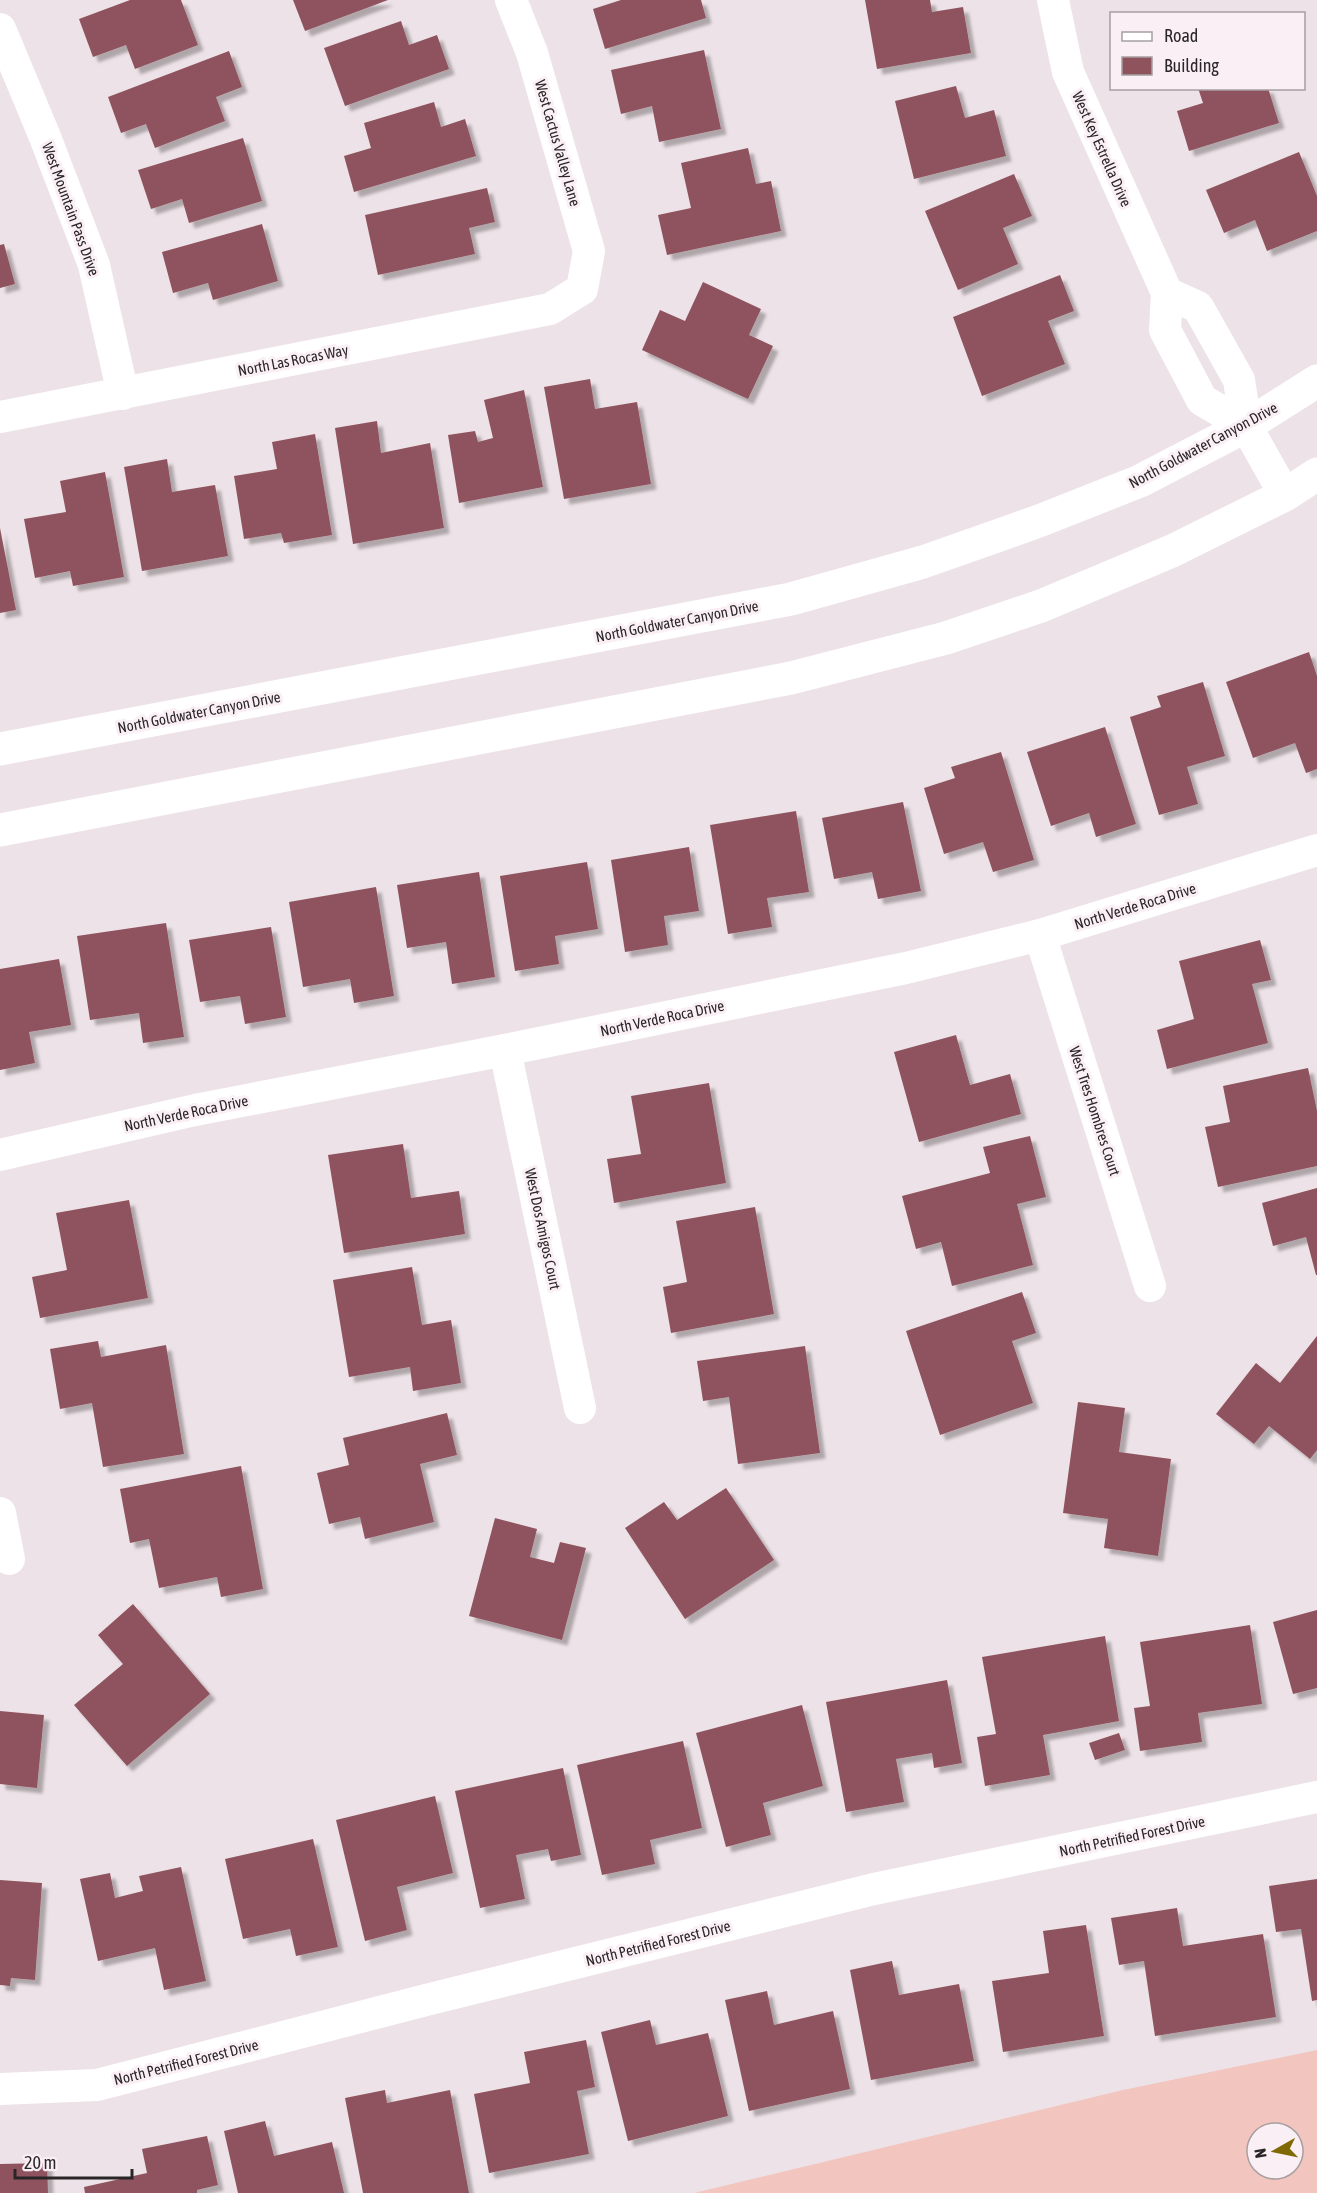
<svg xmlns="http://www.w3.org/2000/svg" width="1317" height="2193" viewBox="0 0 1317 2193" font-family="'Asap Condensed',sans-serif">
<style>
.grass{fill:#f2c6be;fill-rule:evenodd}
.building{fill:#8f535e;filter:url(#shadow)}
.lines{fill:none;stroke-linecap:round;stroke-linejoin:round}
.street{stroke:#fff;stroke-width:32}
.secondary{stroke:#fff;stroke-width:33}
.labels{text-anchor:middle;dominant-baseline:central;stroke-width:6;stroke-linejoin:round;paint-order:stroke}
.street-label{font-size:15px;fill:#2a2628;stroke:#faeff4}
</style>
<defs>
<filter id="shadow"><feDropShadow dx="5.5" dy="5.5" stdDeviation="1.5" flood-color="#0004"/></filter>
</defs>
<rect width="100%" height="100%" fill="#ede2e7"/>
<path class="grass" d="M 1317,2050 L 1317,2193 L 694,2193 L 1123,2090 ZM 1257,2133 L 1293,2133 L 1293,2169 L 1257,2169 Z"/>
<g class="building">
<path d="M 130,0 L 181,0 L 198,45 L 135,69 L 126,45 L 93,57 L 79,19 Z"/>
<path d="M 293,0 L 388,0 L 305,31 Z"/>
<path d="M 621,0 L 701,0 L 706,18 L 605,49 L 593,9 Z"/>
<path d="M 865,0 L 930,0 L 932,12 L 963,7 L 971,53 L 877,69 Z"/>
<path d="M 401,21 L 409,45 L 437,35 L 449,69 L 345,106 L 324,48 Z"/>
<path d="M 704,50 L 721,129 L 659,142 L 652,106 L 621,114 L 611,70 Z"/>
<path d="M 229,51 L 242,87 L 216,97 L 225,121 L 155,148 L 146,124 L 121,133 L 108,97 Z"/>
<path d="M 956,86 L 965,118 L 994,110 L 1006,156 L 914,179 L 895,101 Z"/>
<path d="M 1198,88 L 1268,88 L 1279,123 L 1189,151 L 1177,111 L 1203,103 Z"/>
<path d="M 434,102 L 441,127 L 465,119 L 476,156 L 354,192 L 344,156 L 371,148 L 364,123 Z"/>
<path d="M 243,138 L 262,201 L 189,223 L 182,199 L 151,209 L 138,170 Z"/>
<path d="M 748,148 L 756,184 L 771,181 L 781,231 L 667,255 L 658,215 L 691,208 L 681,163 Z"/>
<path d="M 1299,152 L 1317,196 L 1317,231 L 1267,251 L 1255,220 L 1224,233 L 1206,190 Z"/>
<path d="M 1014,174 L 1032,216 L 1003,228 L 1018,264 L 958,290 L 925,211 Z"/>
<path d="M 487,188 L 495,222 L 469,228 L 475,254 L 378,275 L 365,215 Z"/>
<path d="M 262,224 L 278,281 L 213,300 L 208,283 L 173,293 L 162,252 Z"/>
<path d="M 4,244 L 15,284 L 0,288 L 0,245 Z"/>
<path d="M 1060,275 L 1074,311 L 1048,321 L 1065,364 L 982,396 L 953,317 Z"/>
<path d="M 703,282 L 761,309 L 749,335 L 773,346 L 748,399 L 642,350 L 660,310 L 685,321 Z"/>
<path d="M 590,379 L 595,409 L 637,402 L 651,484 L 564,499 L 544,387 Z"/>
<path d="M 524,390 L 543,487 L 459,503 L 448,435 L 475,431 L 478,442 L 493,438 L 484,400 Z"/>
<path d="M 377,421 L 381,453 L 430,443 L 444,528 L 353,544 L 335,428 Z"/>
<path d="M 315,434 L 332,535 L 284,543 L 281,533 L 244,539 L 234,476 L 277,469 L 272,442 Z"/>
<path d="M 167,459 L 172,492 L 215,485 L 228,556 L 142,571 L 124,467 Z"/>
<path d="M 105,472 L 124,577 L 73,586 L 70,571 L 35,578 L 24,519 L 66,512 L 60,481 Z"/>
<path d="M 0,528 L 16,610 L 0,613 Z"/>
<path d="M 1309,652 L 1317,676 L 1317,769 L 1306,773 L 1295,743 L 1253,758 L 1226,682 Z"/>
<path d="M 1203,682 L 1225,756 L 1187,767 L 1198,804 L 1159,815 L 1130,717 L 1161,707 L 1157,696 Z"/>
<path d="M 1105,727 L 1136,824 L 1096,837 L 1089,813 L 1051,826 L 1027,752 Z"/>
<path d="M 1001,752 L 1034,860 L 993,872 L 983,842 L 944,854 L 924,788 L 955,778 L 951,767 Z"/>
<path d="M 903,802 L 921,891 L 878,899 L 872,872 L 834,879 L 822,818 Z"/>
<path d="M 796,811 L 809,892 L 767,898 L 772,927 L 728,934 L 710,825 Z"/>
<path d="M 689,847 L 699,911 L 664,916 L 668,945 L 625,952 L 611,860 Z"/>
<path d="M 587,862 L 598,929 L 555,936 L 559,964 L 515,971 L 500,876 Z"/>
<path d="M 479,872 L 495,977 L 452,984 L 446,942 L 407,948 L 397,885 Z"/>
<path d="M 376,887 L 394,996 L 354,1003 L 350,979 L 303,987 L 289,902 Z"/>
<path d="M 166,923 L 184,1037 L 143,1043 L 139,1013 L 90,1020 L 77,936 Z"/>
<path d="M 271,927 L 286,1017 L 245,1024 L 240,996 L 200,1002 L 189,940 Z"/>
<path d="M 1260,940 L 1271,980 L 1252,984 L 1268,1043 L 1167,1069 L 1157,1030 L 1194,1019 L 1179,961 Z"/>
<path d="M 59,959 L 71,1025 L 29,1032 L 35,1063 L 0,1070 L 0,969 Z"/>
<path d="M 956,1035 L 970,1085 L 1010,1074 L 1021,1114 L 919,1142 L 894,1052 Z"/>
<path d="M 1308,1068 L 1317,1111 L 1317,1166 L 1218,1187 L 1205,1127 L 1230,1122 L 1223,1086 Z"/>
<path d="M 709,1083 L 726,1183 L 614,1203 L 607,1159 L 641,1154 L 631,1096 Z"/>
<path d="M 1030,1136 L 1046,1197 L 1017,1204 L 1033,1265 L 952,1286 L 941,1242 L 916,1249 L 902,1196 L 990,1173 L 983,1147 Z"/>
<path d="M 403,1144 L 411,1198 L 459,1191 L 465,1234 L 344,1253 L 328,1155 Z"/>
<path d="M 1317,1188 L 1317,1275 L 1316,1275 L 1306,1237 L 1273,1246 L 1262,1203 Z"/>
<path d="M 129,1200 L 148,1298 L 40,1318 L 32,1277 L 67,1270 L 56,1213 Z"/>
<path d="M 755,1207 L 774,1314 L 671,1333 L 663,1287 L 687,1282 L 676,1221 Z"/>
<path d="M 412,1267 L 422,1325 L 451,1320 L 461,1383 L 413,1391 L 410,1367 L 349,1377 L 333,1280 Z"/>
<path d="M 1022,1292 L 1036,1333 L 1012,1341 L 1033,1403 L 940,1435 L 906,1331 Z"/>
<path d="M 1317,1336 L 1317,1450 L 1310,1459 L 1269,1426 L 1254,1444 L 1216,1414 L 1256,1363 L 1280,1383 Z"/>
<path d="M 98,1341 L 101,1357 L 166,1345 L 184,1454 L 103,1467 L 92,1403 L 60,1409 L 50,1349 Z"/>
<path d="M 805,1346 L 820,1453 L 738,1464 L 729,1397 L 703,1401 L 697,1361 Z"/>
<path d="M 1078,1402 L 1125,1408 L 1119,1452 L 1171,1459 L 1158,1556 L 1104,1548 L 1108,1519 L 1063,1513 Z"/>
<path d="M 447,1413 L 457,1455 L 420,1464 L 434,1522 L 365,1539 L 360,1517 L 329,1524 L 317,1473 L 349,1465 L 343,1438 Z"/>
<path d="M 241,1466 L 263,1589 L 221,1597 L 217,1577 L 159,1588 L 149,1539 L 130,1543 L 120,1489 Z"/>
<path d="M 726,1488 L 774,1560 L 685,1619 L 625,1528 L 664,1502 L 677,1520 Z"/>
<path d="M 495,1518 L 537,1529 L 530,1557 L 554,1563 L 560,1542 L 586,1548 L 562,1640 L 469,1616 Z"/>
<path d="M 133,1604 L 210,1694 L 127,1766 L 74,1705 L 123,1664 L 98,1635 Z"/>
<path d="M 1317,1610 L 1317,1688 L 1293,1694 L 1273,1622 Z"/>
<path d="M 1250,1625 L 1262,1704 L 1198,1713 L 1202,1742 L 1140,1751 L 1134,1708 L 1150,1706 L 1140,1642 Z"/>
<path d="M 1105,1636 L 1119,1721 L 1043,1735 L 1050,1775 L 985,1786 L 977,1737 L 996,1734 L 982,1657 Z"/>
<path d="M 947,1680 L 962,1763 L 934,1768 L 932,1753 L 896,1759 L 904,1802 L 846,1812 L 826,1702 Z"/>
<path d="M 802,1705 L 823,1786 L 763,1803 L 771,1835 L 726,1847 L 696,1733 Z"/>
<path d="M 0,1711 L 44,1715 L 37,1788 L 0,1784 Z"/>
<path d="M 1119,1733 L 1125,1750 L 1095,1760 L 1089,1743 Z"/>
<path d="M 683,1741 L 702,1828 L 650,1840 L 655,1864 L 602,1875 L 577,1765 Z"/>
<path d="M 563,1768 L 581,1855 L 551,1861 L 548,1849 L 516,1855 L 525,1899 L 480,1908 L 455,1791 Z"/>
<path d="M 435,1796 L 453,1873 L 397,1887 L 407,1930 L 365,1941 L 336,1820 Z"/>
<path d="M 313,1839 L 338,1947 L 296,1956 L 290,1929 L 243,1939 L 225,1859 Z"/>
<path d="M 181,1867 L 206,1981 L 164,1990 L 155,1948 L 98,1961 L 80,1879 L 110,1873 L 115,1898 L 143,1891 L 139,1876 Z"/>
<path d="M 1317,1879 L 1317,2000 L 1312,2001 L 1301,1929 L 1276,1932 L 1269,1886 Z"/>
<path d="M 0,1880 L 42,1883 L 35,1980 L 11,1978 L 10,1986 L 0,1985 Z"/>
<path d="M 1177,1908 L 1183,1946 L 1263,1934 L 1276,2017 L 1155,2036 L 1144,1961 L 1119,1965 L 1111,1918 Z"/>
<path d="M 1086,1925 L 1104,2036 L 1003,2052 L 992,1981 L 1049,1973 L 1043,1931 Z"/>
<path d="M 892,1961 L 899,1995 L 959,1984 L 974,2061 L 871,2080 L 850,1970 Z"/>
<path d="M 767,1991 L 774,2025 L 833,2011 L 850,2089 L 749,2111 L 725,2000 Z"/>
<path d="M 650,2020 L 656,2045 L 708,2033 L 728,2116 L 628,2141 L 601,2032 Z"/>
<path d="M 586,2040 L 595,2087 L 577,2091 L 589,2154 L 489,2173 L 474,2094 L 530,2083 L 524,2052 Z"/>
<path d="M 385,2090 L 387,2103 L 450,2090 L 469,2193 L 363,2193 L 345,2098 Z"/>
<path d="M 265,2121 L 274,2156 L 332,2142 L 344,2193 L 238,2193 L 224,2131 Z"/>
<path d="M 207,2136 L 218,2185 L 197,2190 L 197,2193 L 85,2193 L 84,2187 L 147,2173 L 142,2149 Z"/>
<path d="M 47,2163 L 48,2193 L 0,2193 L 0,2164 Z"/>
</g>
<g class="lines">
<g class="street">
<path d="M 1053,0 L 1068,72 L 1167,293 L 1165,330 L 1202,400 L 1246,426"/>
<path d="M 0,29 L 45,137 L 94,265 L 123,394"/>
<path d="M 1167,293 L 1198,307 L 1239,380 L 1246,426 L 1285,495"/>
<path d="M 0,417 L 550,309 L 582,289 L 589,251 L 532,53 L 511,0"/>
<path d="M 1040,935 L 1150,1286"/>
<path d="M 505,1050 L 580,1408"/>
<path d="M 0,1155 L 195,1110 L 505,1050 L 906,968 L 1040,935 L 1317,850"/>
<path d="M 0,1513 L 9,1559"/>
<path d="M 0,2089 L 97,2085 L 430,1999 L 874,1889 L 1317,1797"/>
</g>
<g class="secondary">
<path d="M 0,749 L 791,599 L 923,562 L 1039,521 L 1140,481 L 1246,426 L 1317,381"/>
<path d="M 0,830 L 791,678 L 946,638 L 1041,606 L 1172,551 L 1285,495 L 1317,474"/>
</g>
</g>
<g class="labels">
<g class="street-label">
<text transform="translate(558 143) rotate(74)">West Cactus Valley Lane</text>
<text transform="translate(1102 149) rotate(66)">West Key Estrella Drive</text>
<text transform="translate(71 209) rotate(70)">West Mountain Pass Drive</text>
<text transform="translate(293 360) rotate(-11)">North Las Rocas Way</text>
<text transform="translate(1203 445) rotate(-28)">North Goldwater Canyon Drive</text>
<text transform="translate(677 621) rotate(-11)">North Goldwater Canyon Drive</text>
<text transform="translate(199 712) rotate(-11)">North Goldwater Canyon Drive</text>
<text transform="translate(1135 906) rotate(-17)">North Verde Roca Drive</text>
<text transform="translate(662 1018) rotate(-12)">North Verde Roca Drive</text>
<text transform="translate(1095 1111) rotate(72)">West Tres Hombres Court</text>
<text transform="translate(186 1113) rotate(-12)">North Verde Roca Drive</text>
<text transform="translate(543 1229) rotate(78)">West Dos Amigos Court</text>
<text transform="translate(1132 1836) rotate(-12)">North Petrified Forest Drive</text>
<text transform="translate(658 1943) rotate(-14)">North Petrified Forest Drive</text>
<text transform="translate(186 2062) rotate(-14)">North Petrified Forest Drive</text>
</g>
</g>
<rect x="1110" y="12" width="195" height="78" fill="#faeff4" stroke="#a79fa2" stroke-width="1.5"/>
<rect x="1122" y="32" width="30" height="9" fill="#ffffff" stroke="#a79fa2" stroke-width="1.5"/>
<text x="1164" y="42" font-size="18" fill="#2a2628">Road</text>
<rect x="1122" y="57" width="30" height="18" fill="#8f535e" stroke="#a79fa2" stroke-width="1.5"/>
<text x="1164" y="72" font-size="18" fill="#2a2628">Building</text>
<g transform="translate(1275 2151) rotate(261)"><circle r="28" fill="#faeff4" stroke="#a79fa2" stroke-width="1.5"/>
<path d="M0-4.5L10 22L0 15L-10 22Z" fill="#7f6900"/>
<text y="-9" font-size="16" font-weight="bold" text-anchor="middle" fill="#2a2628">N</text>
</g>
<path d="M15 2169v9h117v-9" fill="none" stroke="#2a2628" stroke-width="3"/>
<text x="24" y="2169" font-size="18" fill="#2a2628" stroke="#faeff4" stroke-width="4.5" paint-order="stroke">20 m</text>
</svg>
